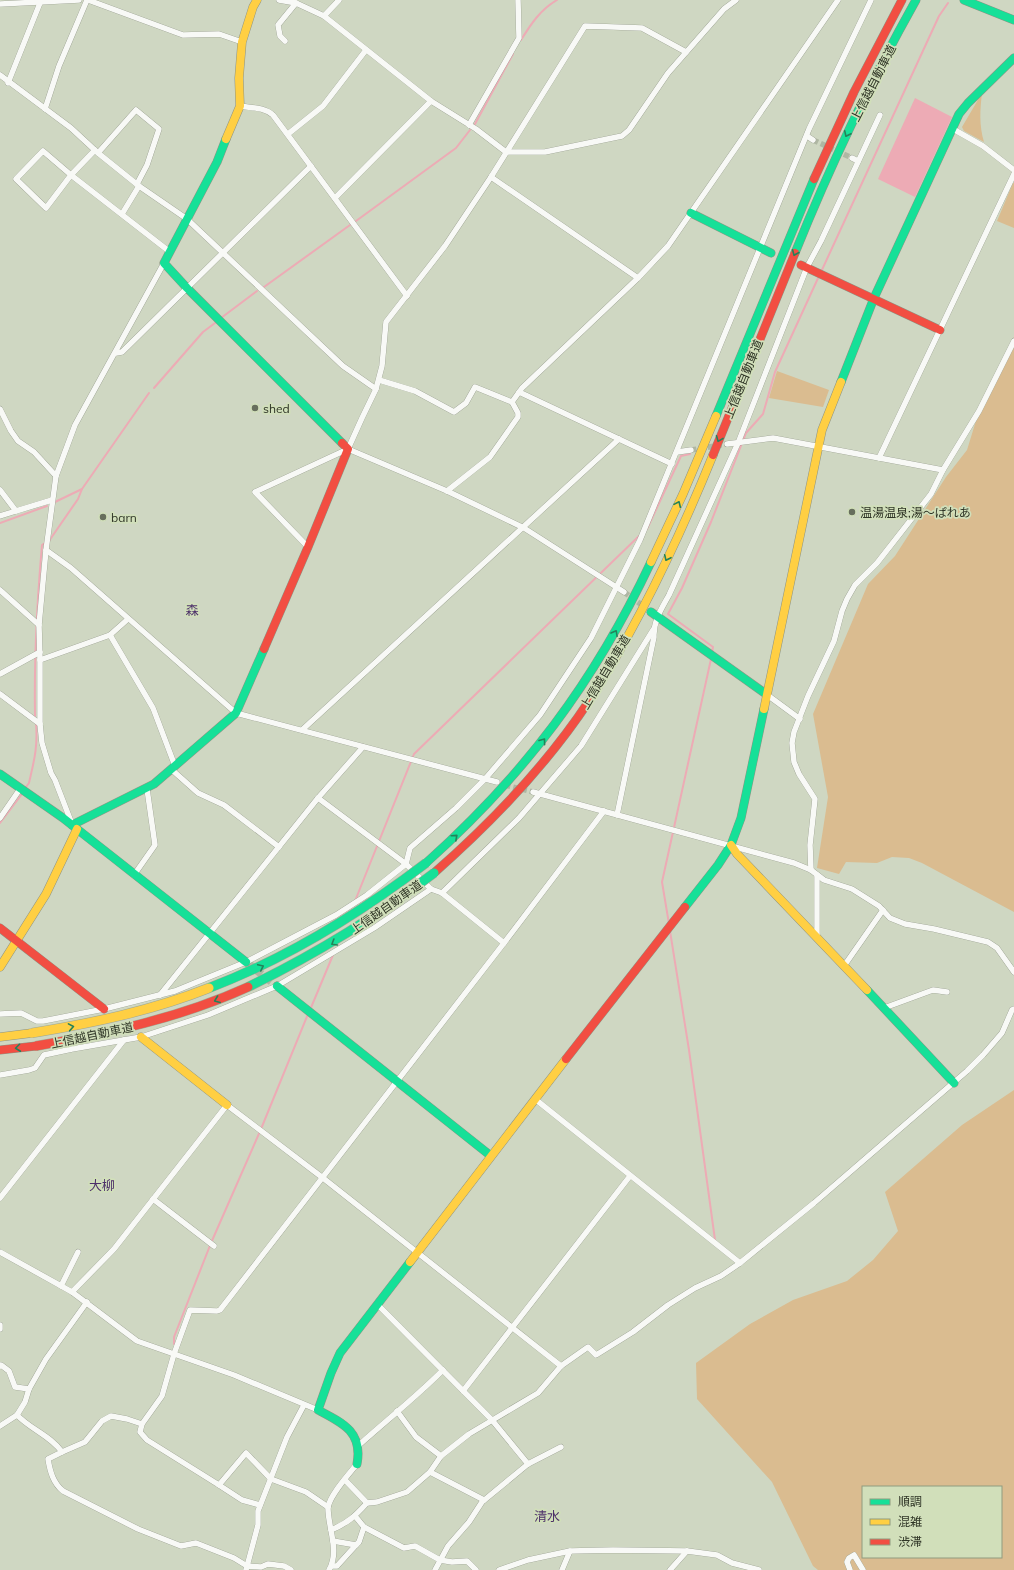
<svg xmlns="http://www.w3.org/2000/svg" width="1014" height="1570" viewBox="0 0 1014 1570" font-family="Mulish,'Noto Sans JP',sans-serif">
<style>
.green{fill:#dabc90;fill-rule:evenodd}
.water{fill:#edabb5}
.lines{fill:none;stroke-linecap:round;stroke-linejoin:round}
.stream{stroke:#edabb5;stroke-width:2}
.street-tunnel{stroke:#afb7a3;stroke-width:5.5;stroke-dasharray:5.5 3;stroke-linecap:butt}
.secondary-tunnel{stroke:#afb7a3;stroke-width:8;stroke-dasharray:8 4;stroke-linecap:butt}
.street-casing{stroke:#8e9484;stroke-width:6}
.fast-casing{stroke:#8e9484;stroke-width:9}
.slow-casing{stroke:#8e9484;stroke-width:9}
.jam-casing{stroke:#8e9484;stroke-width:9}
.street{stroke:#f8f9f6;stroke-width:5.5}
.fast{stroke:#16e098;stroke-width:8}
.slow{stroke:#ffcf43;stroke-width:8}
.jam{stroke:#f24e42;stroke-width:8}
.fast-bridge-casing{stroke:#9fa793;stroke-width:10;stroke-linecap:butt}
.slow-bridge-casing{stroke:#9fa793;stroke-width:10;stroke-linecap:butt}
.jam-bridge-casing{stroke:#9fa793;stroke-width:10;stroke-linecap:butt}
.fast-bridge{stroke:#16e098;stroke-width:9}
.slow-bridge{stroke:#ffcf43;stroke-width:9}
.jam-bridge{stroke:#f24e42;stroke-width:9}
.oneway{stroke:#248259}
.poi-dot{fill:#676e5d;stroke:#d1dfba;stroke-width:1.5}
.labels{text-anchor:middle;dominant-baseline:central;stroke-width:3.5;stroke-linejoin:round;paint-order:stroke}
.street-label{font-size:12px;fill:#2f3526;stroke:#d1dfba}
.poi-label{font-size:12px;fill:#2f3526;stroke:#d1dfba;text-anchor:start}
.neighbourhood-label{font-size:13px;fill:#4d306a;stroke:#d1dfba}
</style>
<rect width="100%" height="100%" fill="#cfd7c2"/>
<g class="green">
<path d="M 982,93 C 980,110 979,125 984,142 L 964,131 L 962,127 Z"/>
<path d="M 1013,183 L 1014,183 L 1014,228 L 997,221 Z"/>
<path d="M 1014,337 L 1014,912 L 922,863 L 909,858 L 892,857 L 877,863 L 846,862 L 839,874 L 817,868 L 828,797 L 813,714 L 868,584 L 895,556 L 946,477 L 967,450 L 979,411 Z"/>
<path d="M 777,371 L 829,390 L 823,407 L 769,398 Z"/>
<path d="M 1014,1090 L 1014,1570 L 818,1570 L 813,1566 L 772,1482 L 697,1399 L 696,1363 L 750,1324 L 793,1300 L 847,1281 L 873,1260 L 898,1231 L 885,1192 L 962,1125 ZM 863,1487 L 1001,1487 L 1001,1557 L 863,1557 Z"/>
</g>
<path class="water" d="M 915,98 L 952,117 L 915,197 L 878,179 Z"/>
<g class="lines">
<g class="stream">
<path d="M 521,40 C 531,24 540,10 557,0"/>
<path d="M 475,124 L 513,54"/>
<path d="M 356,221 L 456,148 L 470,130"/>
<path d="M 821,272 L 939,16 L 948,3"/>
<path d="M 264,287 L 350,225"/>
<path d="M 221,318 L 257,291"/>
<path d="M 154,388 L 203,332 L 215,323"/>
<path d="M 55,502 L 82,489 L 149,393"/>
<path d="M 0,523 L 47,506"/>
<path d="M 647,529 L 681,456 L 690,454"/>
<path d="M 49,541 L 78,499 L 82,489"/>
<path d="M 712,652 L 713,647 L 668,614 L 682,588 L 711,522 L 746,433 L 763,414 L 775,372 L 819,276"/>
<path d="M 35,716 C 34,658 37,602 42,545 L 45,543"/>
<path d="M 26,787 L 29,783 C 34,761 38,747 36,723"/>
<path d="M 0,823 L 22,794"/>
<path d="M 355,901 L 414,754 L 639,536"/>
<path d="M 669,924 L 662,882 L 711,659"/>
<path d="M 670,931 L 689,1050 L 715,1240"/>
<path d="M 310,1010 L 333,955"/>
<path d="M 174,1344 L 174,1337 L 211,1243 L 261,1129 L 308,1014"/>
</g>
<g class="street-tunnel">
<path d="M 813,140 L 852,158"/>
<path d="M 691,450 L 727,444"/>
<path d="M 624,592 L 646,608"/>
<path d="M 505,785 L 533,792"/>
</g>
<path class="secondary-tunnel" d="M 246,962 L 277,986"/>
<g class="street-casing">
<g id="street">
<path d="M 88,0 L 183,35 L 219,34 L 242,42"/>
<path d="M 279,0 L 296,3 L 324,16 L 431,101 L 476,129 L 506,152 L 545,152 L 622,136 L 629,130 L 668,73 L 724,9 L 736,0"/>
<path d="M 0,4 L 79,0"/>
<path d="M 324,16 L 339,0"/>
<path d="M 285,41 L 280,36 L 278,25 L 296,3"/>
<path d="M 0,75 L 71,128 L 98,153 L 139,186 L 187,219 L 343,366 L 376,389"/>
<path d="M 8,83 L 40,3"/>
<path d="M 240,106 C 251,108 264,107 273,115 L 407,296"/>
<path d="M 45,109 L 59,66 L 87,0"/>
<path d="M 469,125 L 519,38 L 518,0"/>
<path d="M 953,129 L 983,146 L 1014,170"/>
<path d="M 288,134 L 323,106 L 366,50"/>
<path d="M 807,136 L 813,140"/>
<path d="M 95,150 L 71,175 L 170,252"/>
<path d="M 43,151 L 71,175 L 46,208 L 16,179 Z"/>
<path d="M 98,153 L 136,110 L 159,129 L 147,165 L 137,184"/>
<path d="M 852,158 L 858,161"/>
<path d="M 491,177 L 638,278"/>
<path d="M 335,198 L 431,101"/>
<path d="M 122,214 L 139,186"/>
<path d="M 116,353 L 122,352 L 311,166"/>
<path d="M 379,380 L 415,391 L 454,412 L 466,403 L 475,387 L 512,402"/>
<path d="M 519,392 L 672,464"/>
<path d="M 0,409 L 11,431 L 18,441 L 34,452 L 56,476"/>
<path d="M 727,444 L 773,438 L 943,470"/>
<path d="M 348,449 L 447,491 L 524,528 L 624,592"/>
<path d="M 677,452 L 691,450"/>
<path d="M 879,458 L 1014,174"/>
<path d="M 0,490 L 16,511 L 52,500"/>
<path d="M 447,491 L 490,457 L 518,417 L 518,413 L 512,402 L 522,388 L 638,278 L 668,246 L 838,0"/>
<path d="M 0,516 L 16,511"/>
<path d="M 308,547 L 255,492 L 348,449 L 362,418 L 376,389 L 382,366 L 386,322 L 445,246 L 491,177 L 585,26 L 642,28 L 686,52"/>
<path d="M 46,550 L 71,568 L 236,713 L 497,782"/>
<path d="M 0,590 L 39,625"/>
<path d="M 110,635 L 153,708 L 175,766"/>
<path d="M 40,660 L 110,635 L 128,619"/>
<path d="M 0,674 L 40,652"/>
<path d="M 0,694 L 40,724"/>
<path d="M 766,694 L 800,719"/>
<path d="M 302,730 L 619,439"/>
<path d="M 171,769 L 198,793 L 224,805 L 279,847"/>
<path d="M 533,792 L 794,863 L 811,870 L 824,880 L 852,889 L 879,906 L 890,918 L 905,924 L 934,929 L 988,942 L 997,948 L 1014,972"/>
<path d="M 318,798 L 406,864 L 431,889 L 442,893 L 504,943"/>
<path d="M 617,815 L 654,637 C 653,621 662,608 669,595 L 738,443 L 807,267 L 821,241 L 880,115"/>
<path d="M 0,818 L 20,789"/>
<path d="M 72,824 L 55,780 L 51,773 L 42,743 L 40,724 L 40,660 L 39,625 L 46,550 L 56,476 L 75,425 L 164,263"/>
<path d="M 811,870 L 810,845 L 815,799 L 799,774 L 794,762 L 792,743 L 794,732 L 808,696 L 834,641 L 842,611 L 847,599 L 855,585 L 877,563 L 931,494 L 943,470 L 979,411 L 1014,341"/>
<path d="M 134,875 L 155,845 L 147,789"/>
<path d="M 817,875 L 817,937"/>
<path d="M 442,893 L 519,818 L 581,746 L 653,630"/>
<path d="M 844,966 L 883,910"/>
<path d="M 160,995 L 318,798 L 363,747"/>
<path d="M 884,1008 L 933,990 L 947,992"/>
<path d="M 0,1014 L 21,1013 L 37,1021 L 43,1021 L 104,1009 L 175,991 L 246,962 L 336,915 L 367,895 L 406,864 L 410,848 L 456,808 L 485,779 L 540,715 L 591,638 L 640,540 L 809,129 L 871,0"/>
<path d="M 0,1075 L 29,1070 L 35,1068 L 44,1055 L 72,1049 L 141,1037 L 208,1015 L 277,986 L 374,928 L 431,889"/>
<path d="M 535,1099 L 740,1263"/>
<path d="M 0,1198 L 124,1040"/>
<path d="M 153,1199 L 214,1246"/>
<path d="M 0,1252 L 72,1292 L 137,1341 L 234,1375 L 318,1410"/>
<path d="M 61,1286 L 78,1252"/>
<path d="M 72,1292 L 114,1249 L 227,1105 L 323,1178 L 561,1366"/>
<path d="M 377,1304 L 492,1420 L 528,1464"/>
<path d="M 0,1325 L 0,1329"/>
<path d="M 0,1366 L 1,1365 L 9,1371 L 15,1387 L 29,1389"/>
<path d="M 463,1391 L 630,1176"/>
<path d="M 397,1411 L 416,1437 L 441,1456"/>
<path d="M 17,1415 C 30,1429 51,1436 62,1452 L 48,1459 C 50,1471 53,1483 63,1491 L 138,1529 L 181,1546 L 196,1543 L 234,1558 L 247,1566 L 261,1567 L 268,1564 L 284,1566 L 291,1570"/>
<path d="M 0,1426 L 17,1415 L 25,1402 L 29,1389 L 46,1359 L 87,1302"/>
<path d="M 359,1445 C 387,1420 416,1397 443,1370"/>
<path d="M 62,1452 L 85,1442 L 102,1421 L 111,1416 L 127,1419 L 142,1424"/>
<path d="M 430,1472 L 484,1500"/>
<path d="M 345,1480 L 367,1503 L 377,1502 L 407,1492 L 430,1472 L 441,1456 L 469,1434 L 538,1393 L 561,1366 L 588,1347 L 596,1355 L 633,1332 L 668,1305 L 695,1288 L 721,1276 L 740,1263 L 814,1203 L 967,1071 L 983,1055 L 1002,1033 L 1012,1010 L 1014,1009"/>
<path d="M 219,1485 L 242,1500 L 260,1505"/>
<path d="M 328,1507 L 306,1492 L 271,1479 L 246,1453 L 219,1485 L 147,1440 L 140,1432 L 142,1424 L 162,1396 L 174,1354 L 190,1310 L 217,1311 L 220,1310 L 504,943 L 604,811"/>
<path d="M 355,1516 L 364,1527 L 404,1548 L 415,1546 L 440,1560 L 452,1562 L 467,1561 L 476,1570"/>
<path d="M 331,1530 C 348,1523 355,1516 367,1503"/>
<path d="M 333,1541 L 356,1545"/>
<path d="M 332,1566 L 337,1566 L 356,1545 L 359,1542 L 364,1527"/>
<path d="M 246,1570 L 258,1525 L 258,1511 L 287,1437 L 304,1405"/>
<path d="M 329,1570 C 340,1551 328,1528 328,1508 C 329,1496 349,1474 357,1464"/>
<path d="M 435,1570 L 448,1546 L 469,1522 L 482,1502 L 528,1464 L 561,1447"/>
<path d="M 499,1570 L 528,1560 L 570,1551 L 613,1550 L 687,1551 L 717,1555 L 732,1563 L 759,1570"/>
<path d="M 562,1570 L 570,1551"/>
<path d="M 670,1570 L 687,1551"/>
<path d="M 850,1570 L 847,1562 L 849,1558 L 854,1555 L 863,1570"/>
</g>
</g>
<g class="fast-casing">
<g id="fast">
<path d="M 964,0 L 1014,20"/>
<path d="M 226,139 L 217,162 L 164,263 L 187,288 L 342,443"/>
<path d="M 691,213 L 771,253"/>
<path d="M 795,253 C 830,166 870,82 916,0"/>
<path d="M 841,382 L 874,298 L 959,114 L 968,103 L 1014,58"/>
<path d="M 716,416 L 814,179"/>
<path d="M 651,612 L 766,694"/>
<path d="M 0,774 L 63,818 L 246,962"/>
<path d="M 72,825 L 154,784 L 236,713 L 264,649"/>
<path d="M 426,863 C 525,774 594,683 651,562"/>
<path d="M 685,907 L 718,865 L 731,845 L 741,818 L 764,709"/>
<path d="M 277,986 L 491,1156"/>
<path d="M 867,990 L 954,1083"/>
<path d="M 357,1464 C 363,1432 343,1423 318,1410 L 331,1373 L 340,1353 L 410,1262"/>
</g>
</g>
<g class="slow-casing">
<g id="slow">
<path d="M 226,139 L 240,106 L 239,78 L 242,42 L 253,7 L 257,0"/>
<path d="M 651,562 L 683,494 L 716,416"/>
<path d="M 589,701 C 639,624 678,541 713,455"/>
<path d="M 764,709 L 822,430 L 841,382"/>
<path d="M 731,845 L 737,854 L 867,990"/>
<path d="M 0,967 L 46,894 L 77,829"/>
<path d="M 0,1037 L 32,1033"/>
<path d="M 141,1037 L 227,1105"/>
<path d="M 410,1262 L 566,1059"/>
</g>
</g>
<g class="jam-casing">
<g id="jam">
<path d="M 814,179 L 854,92 L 902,0"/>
<path d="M 801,265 L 940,330"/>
<path d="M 713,455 L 795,253"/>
<path d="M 264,649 L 308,547 L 348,449 L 342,443"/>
<path d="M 434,873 C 492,822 546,766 589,701"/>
<path d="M 0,928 L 104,1009"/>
<path d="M 0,1050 L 36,1046"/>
<path d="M 566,1059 L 685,907"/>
</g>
</g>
<use href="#street" class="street"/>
<use href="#fast" class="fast"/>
<use href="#slow" class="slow"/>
<use href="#jam" class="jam"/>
<g class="fast-bridge-casing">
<g id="fast-bridge">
<path d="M 248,987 C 314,955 375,918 434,873"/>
<path d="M 209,988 C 288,958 359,914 426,863"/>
</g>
</g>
<g class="slow-bridge-casing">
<path id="slow-bridge" d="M 32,1033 C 93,1023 151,1011 209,988"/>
</g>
<g class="jam-bridge-casing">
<path id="jam-bridge" d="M 36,1046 C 109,1033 180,1018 248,987"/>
</g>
<use href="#fast-bridge" class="fast-bridge"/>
<use href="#slow-bridge" class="slow-bridge"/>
<use href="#jam-bridge" class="jam-bridge"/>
</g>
<defs><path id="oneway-chevron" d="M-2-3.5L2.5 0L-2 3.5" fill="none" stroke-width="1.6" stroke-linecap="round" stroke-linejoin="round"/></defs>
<g class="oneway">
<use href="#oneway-chevron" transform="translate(847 134) rotate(115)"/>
<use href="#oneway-chevron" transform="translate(795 253) rotate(113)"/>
<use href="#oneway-chevron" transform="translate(719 439) rotate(112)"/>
<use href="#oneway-chevron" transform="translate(678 504) rotate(-66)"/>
<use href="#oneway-chevron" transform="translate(667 558) rotate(115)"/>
<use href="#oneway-chevron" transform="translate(615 633) rotate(-61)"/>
<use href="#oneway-chevron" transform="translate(543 741) rotate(-53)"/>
<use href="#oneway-chevron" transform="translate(455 837) rotate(-42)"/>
<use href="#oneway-chevron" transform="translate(334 943) rotate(149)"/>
<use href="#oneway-chevron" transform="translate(261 967) rotate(-25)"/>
<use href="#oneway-chevron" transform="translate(217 1000) rotate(159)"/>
<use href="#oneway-chevron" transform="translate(71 1027) rotate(-10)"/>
<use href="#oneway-chevron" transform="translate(18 1048) rotate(173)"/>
</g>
<g class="poi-dot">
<circle cx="255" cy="408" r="4"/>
<circle cx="852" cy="512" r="4"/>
<circle cx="103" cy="517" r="4"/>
</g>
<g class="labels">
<g class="street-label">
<text transform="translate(873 83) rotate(-63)">上信越自動車道</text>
<text transform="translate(743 379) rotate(-68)">上信越自動車道</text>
<text transform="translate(605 672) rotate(-59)">上信越自動車道</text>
<text transform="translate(386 907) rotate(-35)">上信越自動車道</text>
<text transform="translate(92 1035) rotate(-12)">上信越自動車道</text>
</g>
<g class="poi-label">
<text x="263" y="408">shed</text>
<text x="860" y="512">温湯温泉;湯〜ぱれあ</text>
<text x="111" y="517">barn</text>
</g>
<g class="neighbourhood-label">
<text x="192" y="610">森</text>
<text x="102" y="1185">大柳</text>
<text x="547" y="1516">清水</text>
</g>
</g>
<rect x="862" y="1486" width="140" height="72" fill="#d1dfba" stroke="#909b7f"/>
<rect x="870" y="1499" width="20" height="6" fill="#16e098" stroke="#909b7f"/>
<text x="898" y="1506" font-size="12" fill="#2f3526">順調</text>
<rect x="870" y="1519" width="20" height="6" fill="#ffcf43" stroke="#909b7f"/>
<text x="898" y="1526" font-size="12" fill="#2f3526">混雑</text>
<rect x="870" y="1539" width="20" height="6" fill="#f24e42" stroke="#909b7f"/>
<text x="898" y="1546" font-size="12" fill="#2f3526">渋滞</text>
</svg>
